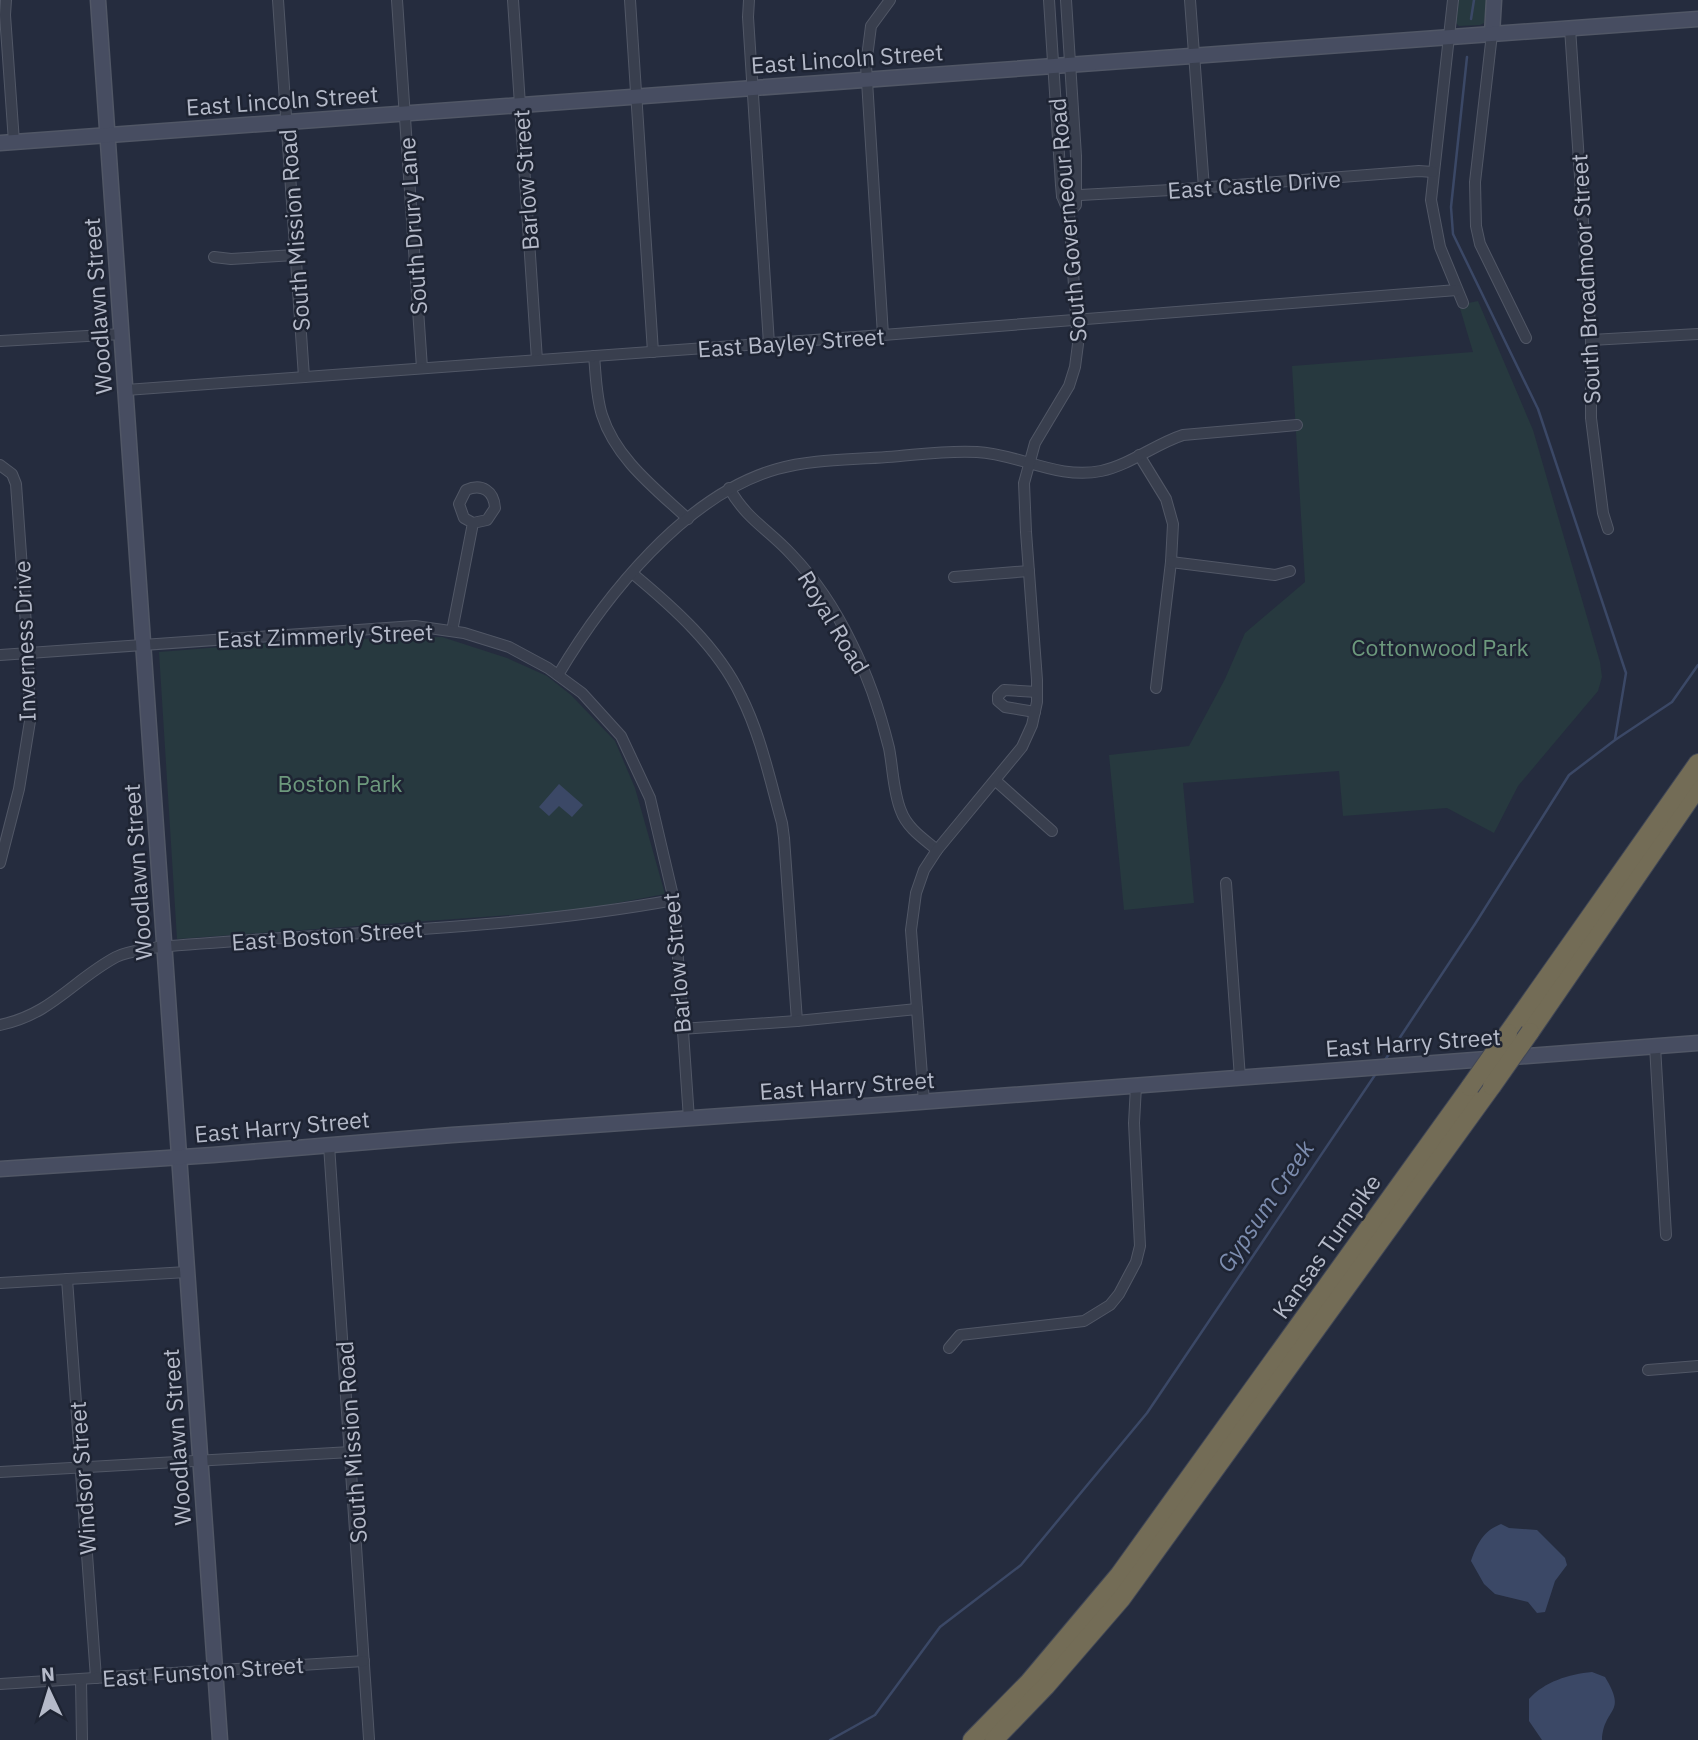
<svg xmlns="http://www.w3.org/2000/svg" width="1698" height="1740" viewBox="0 0 1698 1740" font-family="'IBM Plex Sans',sans-serif">
<style>
.green{fill:#27393f}
.water{fill:#3b4866}
.lines{fill:none;stroke-linecap:round;stroke-linejoin:round}
.stream{stroke:#3b4866;stroke-width:2.5}
.street-casing{stroke:#515766;stroke-width:12}
.secondary-casing{stroke:#515766;stroke-width:17}
.highway-casing{stroke:#414756;stroke-width:20}
.street{stroke:#393f4e;stroke-width:10}
.secondary{stroke:#474d61;stroke-width:14}
.highway{stroke:#736c56;stroke-width:18}
.highway-bridge-casing{stroke:#414756;stroke-width:20;stroke-linecap:butt}
.highway-bridge{stroke:#736c56;stroke-width:18}
.labels{text-anchor:middle;dominant-baseline:central;stroke-width:5;stroke-linejoin:round;paint-order:stroke}
.street-label{font-size:23px;fill:#b5bac9;stroke:#1e2433}
.park-label{font-size:23px;fill:#6d997d;stroke:#1e2433}
.water-label{font-size:24px;font-style:italic;fill:#7d8daf;stroke:#1e2433}
</style>
<rect width="100%" height="100%" fill="#252c3e"/>
<g class="green">
<path d="M 1457,0 L 1487,0 L 1484,23 L 1480,25 L 1459,26 L 1455,22 Z"/>
<path d="M 1478,301 L 1533,430 L 1600,662 L 1602,677 L 1598,691 L 1518,786 L 1494,833 L 1447,808 L 1343,816 L 1339,771 L 1183,783 L 1194,903 L 1124,910 L 1109,755 L 1189,746 L 1225,679 L 1245,633 L 1305,582 L 1292,366 L 1473,352 L 1459,305 Z"/>
<path d="M 347,637 L 354,637 L 355,639 L 442,637 L 507,658 L 547,676 L 571,695 L 615,741 L 635,788 L 665,894 L 580,910 L 177,939 L 159,652 Z"/>
</g>
<g class="water">
<path d="M 559,784 L 583,805 L 572,817 L 559,806 L 549,816 L 539,807 Z"/>
<path d="M 1501,1524 L 1509,1528 L 1537,1530 L 1565,1558 L 1567,1565 L 1555,1581 L 1545,1612 L 1537,1613 L 1528,1602 L 1495,1594 L 1484,1584 L 1471,1561 C 1477,1544 1483,1531 1501,1524 Z"/>
<path d="M 1592,1672 L 1605,1677 C 1628,1715 1604,1706 1602,1740 L 1542,1740 L 1529,1721 L 1529,1699 C 1544,1682 1569,1674 1592,1672 Z"/>
</g>
<g class="lines">
<g class="stream">
<path d="M 1471,19 L 1474,0"/>
<path d="M 1467,57 L 1451,207 L 1453,234 L 1538,409 L 1626,673 L 1615,739"/>
<path d="M 1385,1060 L 1475,924 L 1569,775 L 1615,740 L 1672,702 L 1698,665"/>
<path d="M 830,1740 L 875,1715 L 940,1627 L 1021,1565 L 1147,1413 L 1377,1072"/>
</g>
<g class="street-casing">
<g id="street">
<path d="M 6,0 L 5,15 L 14,142"/>
<path d="M 278,0 L 304,377"/>
<path d="M 397,0 L 422,368"/>
<path d="M 513,0 L 537,360"/>
<path d="M 630,0 L 653,352"/>
<path d="M 749,0 L 748,17 L 769,344"/>
<path d="M 1066,0 L 1076,156 L 1076,205 L 1069,213"/>
<path d="M 1190,0 L 1204,188"/>
<path d="M 1453,0 L 1431,200 L 1440,247 L 1463,303"/>
<path d="M 1570,28 L 1591,340 L 1591,418 L 1603,513 L 1608,529"/>
<path d="M 1492,34 L 1475,182 L 1476,226 L 1480,244 L 1526,338"/>
<path d="M 1062,196 L 1171,190 L 1419,171 L 1433,172"/>
<path d="M 214,257 L 231,259 L 295,255"/>
<path d="M 883,335 L 866,65 L 871,26 L 890,0"/>
<path d="M 1591,340 L 1698,334"/>
<path d="M 0,341 L 122,334"/>
<path d="M 594,356 C 596,376 596,396 602,415 C 616,459 656,489 688,519"/>
<path d="M 126,390 L 883,335 L 1457,290"/>
<path d="M 1139,455 L 1166,499 L 1173,524 L 1171,562 L 1156,688"/>
<path d="M 0,465 L 12,474 L 16,484 L 28,653 L 30,721 L 19,789 L 0,863"/>
<path d="M 729,488 C 747,520 768,529 791,554 C 815,579 836,611 851,642 C 868,676 880,711 889,748 C 893,768 893,792 901,811 C 907,828 924,839 937,850"/>
<path d="M 1171,562 L 1275,575 L 1290,571"/>
<path d="M 632,573 C 673,607 718,647 741,696 C 761,736 770,780 782,823 L 784,838 L 797,1021"/>
<path d="M 954,577 L 1029,571"/>
<path d="M 452,631 L 473,523 L 487,520 L 495,508 C 494,491 482,483 466,490 L 459,504 L 464,518 L 473,523"/>
<path d="M 0,655 L 415,626 L 464,633 L 509,647 L 548,668 L 582,693 L 621,736 L 650,798 L 674,900 L 689,1119"/>
<path d="M 558,675 C 605,596 685,495 777,469 C 812,459 851,460 887,457 C 916,455 947,450 977,452 C 1019,454 1058,480 1101,471 C 1130,465 1155,444 1183,435 L 1297,425"/>
<path d="M 1035,712 L 1005,707 L 998,701 L 998,696 L 1004,690 L 1037,692"/>
<path d="M 996,781 L 1052,831"/>
<path d="M 1226,883 L 1240,1078"/>
<path d="M 0,1025 C 52,1014 73,980 116,957 C 128,951 144,950 158,947 C 329,932 504,931 674,900"/>
<path d="M 681,1029 L 797,1021 L 917,1009"/>
<path d="M 1655,1046 L 1666,1235"/>
<path d="M 924,1102 L 911,930 L 916,893 L 924,870 L 937,850 L 1022,747 L 1032,725 L 1037,702 L 1037,680 L 1026,532 L 1024,483 L 1035,443 L 1069,386 L 1075,367 L 1078,344 L 1069,213 L 1062,196 L 1061,185 L 1049,0"/>
<path d="M 329,1145 L 369,1739"/>
<path d="M 67,1279 L 96,1678"/>
<path d="M 0,1283 L 187,1272"/>
<path d="M 949,1348 L 960,1335 L 1084,1321 L 1110,1305 L 1119,1294 L 1136,1262 L 1140,1246 L 1134,1123 L 1136,1086"/>
<path d="M 1648,1370 L 1698,1366"/>
<path d="M 0,1472 L 351,1452"/>
<path d="M 81,1679 L 82,1740"/>
<path d="M 0,1684 L 364,1661"/>
</g>
</g>
<g class="secondary-casing">
<g id="secondary">
<path d="M 98,0 L 220,1740"/>
<path d="M 1492,34 L 1494,0"/>
<path d="M 0,143 L 1698,19"/>
<path d="M 0,1169 L 213,1155 L 452,1135 L 893,1104 L 1698,1043"/>
</g>
</g>
<g class="highway-casing">
<g id="highway">
<path d="M 1530,1032 L 1698,787"/>
<path d="M 1508,1033 L 1698,763"/>
<path d="M 972,1740 L 1029,1682 L 1119,1575 L 1470,1087"/>
<path d="M 994,1740 L 1046,1686 L 1122,1598 L 1492,1086"/>
</g>
</g>
<use href="#street" class="street"/>
<use href="#secondary" class="secondary"/>
<use href="#highway" class="highway"/>
<g class="highway-bridge-casing">
<g id="highway-bridge">
<path d="M 1492,1086 L 1530,1032"/>
<path d="M 1470,1087 L 1508,1033"/>
</g>
</g>
<use href="#highway-bridge" class="highway-bridge"/>
</g>
<g class="labels">
<g class="street-label">
<text transform="translate(847 58) rotate(-4)">East Lincoln Street</text>
<text transform="translate(282 100) rotate(-4)">East Lincoln Street</text>
<text transform="translate(525 180) rotate(-94)">Barlow Street</text>
<text transform="translate(1254 184) rotate(-4)">East Castle Drive</text>
<text transform="translate(1067 220) rotate(-95)">South Governeour Road</text>
<text transform="translate(412 226) rotate(-94)">South Drury Lane</text>
<text transform="translate(294 230) rotate(-94)">South Mission Road</text>
<text transform="translate(1585 279) rotate(-93)">South Broadmoor Street</text>
<text transform="translate(97 306) rotate(-94)">Woodlawn Street</text>
<text transform="translate(791 342) rotate(-4)">East Bayley Street</text>
<text transform="translate(834 622) rotate(59)">Royal Road</text>
<text transform="translate(325 635) rotate(-2)">East Zimmerly Street</text>
<text transform="translate(24 641) rotate(-92)">Inverness Drive</text>
<text transform="translate(137 872) rotate(-94)">Woodlawn Street</text>
<text transform="translate(327 935) rotate(-4)">East Boston Street</text>
<text transform="translate(676 963) rotate(-95)">Barlow Street</text>
<text transform="translate(1413 1042) rotate(-4)">East Harry Street</text>
<text transform="translate(847 1085) rotate(-4)">East Harry Street</text>
<text transform="translate(282 1126) rotate(-5)">East Harry Street</text>
<text transform="translate(1326 1246) rotate(-55)">Kansas Turnpike</text>
<text transform="translate(176 1437) rotate(-94)">Woodlawn Street</text>
<text transform="translate(351 1442) rotate(-94)">South Mission Road</text>
<text transform="translate(82 1478) rotate(-94)">Windsor Street</text>
<text transform="translate(203 1671) rotate(-4)">East Funston Street</text>
</g>
<g class="park-label">
<text x="1440" y="647">Cottonwood Park</text>
<text x="340" y="783">Boston Park</text>
</g>
<g class="water-label">
<text transform="translate(1265 1206) rotate(-56)">Gypsum Creek</text>
</g>
</g>
<g transform="translate(49 1691) rotate(356)" stroke="#1e2433" stroke-width="5" paint-order="stroke">
<path d="M0-5L12 26L0 18L-12 26Z" fill="#b5bac9"/>
<text y="-10" font-size="19" font-weight="bold" text-anchor="middle" fill="#b5bac9">N</text>
</g>
</svg>
